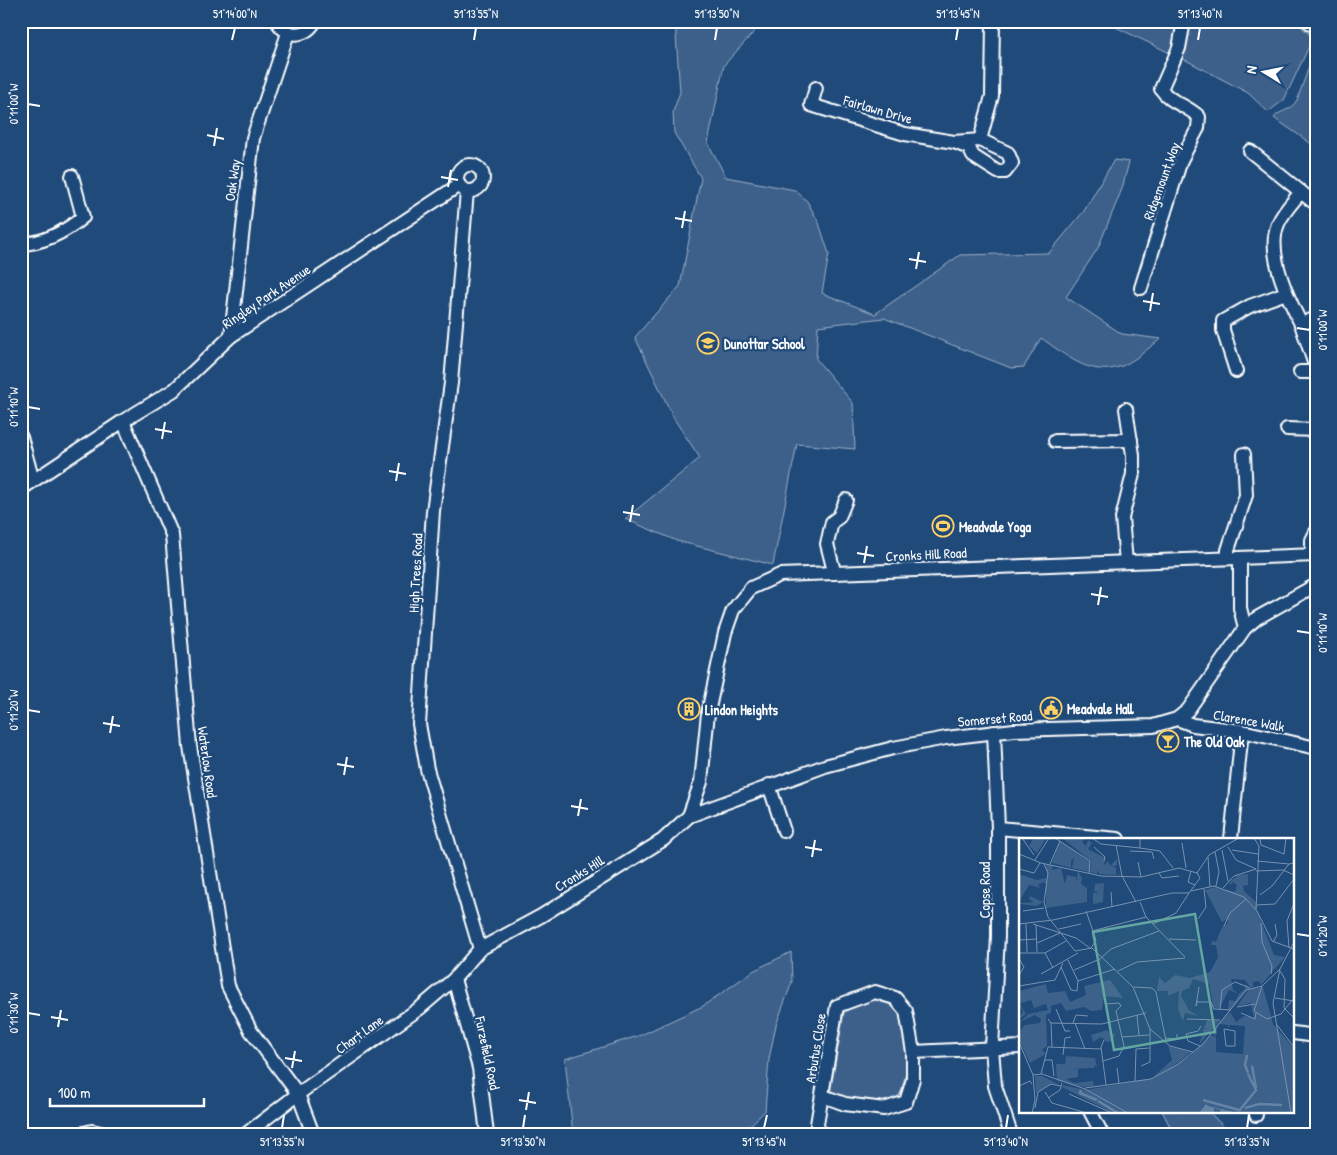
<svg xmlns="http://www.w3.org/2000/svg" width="1337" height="1155" viewBox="0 0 1337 1155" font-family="'Patrick Hand',sans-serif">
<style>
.green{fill:#3c618b;stroke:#9eb0c5}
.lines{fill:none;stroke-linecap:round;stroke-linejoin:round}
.minor-casing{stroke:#fff;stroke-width:16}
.minor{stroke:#1f4a7a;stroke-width:12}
.ticks{fill:none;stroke:#fff;stroke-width:2}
.labels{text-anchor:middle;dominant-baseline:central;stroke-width:4.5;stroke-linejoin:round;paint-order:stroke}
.street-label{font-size:14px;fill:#fff;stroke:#1f4a7a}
.poi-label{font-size:14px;font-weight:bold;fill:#fff;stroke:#1f4a7a;text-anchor:start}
.inset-river{fill:none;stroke:#6583a4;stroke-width:2.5}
.inset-road{fill:none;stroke:#7992af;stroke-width:1}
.view{fill:#63a6a1;fill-opacity:0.15;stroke:#63a6a1;stroke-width:2.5}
.inset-edge{fill:none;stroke:#fff;stroke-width:2.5}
.neatline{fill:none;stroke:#fff;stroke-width:2}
.ticks-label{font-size:12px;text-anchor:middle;fill:#fff}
</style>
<rect width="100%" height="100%" fill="#1f4a7a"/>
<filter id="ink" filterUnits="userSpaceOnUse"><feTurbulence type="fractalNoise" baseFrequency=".02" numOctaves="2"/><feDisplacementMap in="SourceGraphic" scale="10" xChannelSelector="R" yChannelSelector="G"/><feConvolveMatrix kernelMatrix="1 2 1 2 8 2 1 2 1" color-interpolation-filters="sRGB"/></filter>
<g filter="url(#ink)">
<g class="green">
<path d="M 675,21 L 764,21 L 724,65 L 708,143 L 726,177 L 795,190 L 807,201 L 819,223 L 829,254 L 822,293 L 875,314 L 960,255 L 1049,253 L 1084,211 L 1114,160 L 1129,162 L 1122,189 L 1098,248 L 1066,297 L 1122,334 L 1161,339 C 1149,347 1135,361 1122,366 C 1090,378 1066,355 1041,338 L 1024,367 L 1011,368 L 884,318 L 818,326 L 816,359 L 853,403 L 855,449 L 797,444 L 773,565 L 677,541 L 625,519 L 700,458 L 674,419 L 635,337 L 680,286 L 701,178 L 674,133 L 673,112 L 680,92 Z"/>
<path d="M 1103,21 L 1178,21 L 1170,53 Z"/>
<path d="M 1189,21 L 1295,21 L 1312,37 L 1311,42 L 1284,100 L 1268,112 L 1248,93 L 1180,57 Z"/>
<path d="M 1316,47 L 1316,147 L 1274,118 C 1279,110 1289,113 1297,100 Z"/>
<path d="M 791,952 L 792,982 L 776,1025 L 769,1059 L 765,1111 L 741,1134 L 573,1134 L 565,1059 L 641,1035 L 703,1006 L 753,971 Z"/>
<path d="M 872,997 L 896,1005 L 902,1014 L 908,1063 L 901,1093 L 889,1103 L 845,1098 L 830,1094 L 844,1013 L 858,1002 Z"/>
<path d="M 1162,1111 L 1208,1111 L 1231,1134 L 1174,1134 Z"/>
</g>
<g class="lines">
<g class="minor-casing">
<g id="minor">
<path d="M 277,21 C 286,38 306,38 315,21"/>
<path d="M 1308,21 L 1316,28"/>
<path d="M 816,88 L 811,105 L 905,134 L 954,142 L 980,140 L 1008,153 L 1012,163 L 1005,172 L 998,172 L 990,167 L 973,156 L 969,148 L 954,142"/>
<path d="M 980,140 L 992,96 L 993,21"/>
<path d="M 1250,151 L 1301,192 C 1293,202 1283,212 1278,224 C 1266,253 1288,298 1301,324 L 1316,318"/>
<circle cx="470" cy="178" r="13"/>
<path d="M 467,191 L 451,383 L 433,511 L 419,724 L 427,769 L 480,949"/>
<path d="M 1301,192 L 1316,204"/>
<path d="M 21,244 C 45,243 65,232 83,217 L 72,176"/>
<path d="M 1141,288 L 1181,160 L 1198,128 L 1199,117 C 1187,105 1170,103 1161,89 L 1179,48 L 1184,21"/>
<path d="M 1301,324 L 1316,368"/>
<path d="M 231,336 L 253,138 L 288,33"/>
<path d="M 1236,371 L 1223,330 L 1223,321 L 1250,306 L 1286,293"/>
<path d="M 1300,372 L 1316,372"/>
<path d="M 1126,409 L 1133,455 L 1133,474 L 1122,518 L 1126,562"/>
<path d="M 123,421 L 172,535 L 190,746 L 228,986 L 251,1031 L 298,1094 L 313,1134"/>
<path d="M 1287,429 L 1316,430"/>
<path d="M 21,437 L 33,481"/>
<path d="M 1055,441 L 1131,440"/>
<path d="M 21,489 L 123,421 L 174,390 L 231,336 L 459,185"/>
<path d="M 1312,555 L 1312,540 L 1316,532"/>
<path d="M 1228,558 L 1228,550 L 1246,495 L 1244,454"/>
<path d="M 1240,558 L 1240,608 L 1245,628"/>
<path d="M 834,571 L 827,544 L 832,522 L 839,517 L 846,500"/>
<path d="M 1177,719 L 1193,725 L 1242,731 L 1316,748"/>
<path d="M 994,732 L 998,828 L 998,936 L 992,1048 L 995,1086 L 1011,1134"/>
<path d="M 769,785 L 784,831"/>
<path d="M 689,816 L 701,782 L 708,713 L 725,633 L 733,610 L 751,588 L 780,575 L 1316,555"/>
<path d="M 998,828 L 1118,839"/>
<path d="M 1231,839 L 1242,731"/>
<path d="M 454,979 L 479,1068 L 487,1134"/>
<path d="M 1293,1033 L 1316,1036"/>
<path d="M 823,1096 L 845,1104 L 884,1109 L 906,1102 L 913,1079 L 913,1052"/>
<path d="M 1090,1111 L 1102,1134"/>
<path d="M 1256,1111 L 1256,1115"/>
<path d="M 80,1134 L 92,1131 L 105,1134"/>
<path d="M 246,1134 L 298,1094 L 420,1008 L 454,979 L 480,949 L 541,916 L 663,840 L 689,816 L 825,766 L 893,748 L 946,738 L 1014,730 L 1153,726 L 1177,719 L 1188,710 L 1245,628 L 1257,618 L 1316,585"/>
<path d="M 819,1134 L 817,1124 L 837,1006 L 875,992 L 895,998 L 906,1011 L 913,1052 L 1021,1047"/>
</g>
</g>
<use href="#minor" class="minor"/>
</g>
</g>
<path class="ticks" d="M 232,40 L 235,28M 474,40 L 476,28M 715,40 L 717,28M 956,40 L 958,28M 1198,40 L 1200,28M 28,104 L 40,106M 207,135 L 224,139M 214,146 L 217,128M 441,177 L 458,180M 448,187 L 451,170M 675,218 L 692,221M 682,228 L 685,211M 909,259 L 926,262M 916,269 L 919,252M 1143,301 L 1160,304M 1150,311 L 1153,293M 1297,328 L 1310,330M 28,407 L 40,409M 155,429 L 172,432M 162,439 L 165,422M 389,471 L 406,474M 396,481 L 399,463M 623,512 L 640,515M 630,522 L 633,505M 857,553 L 874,556M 864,563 L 867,546M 1091,594 L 1108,597M 1098,605 L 1101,587M 1297,631 L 1310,633M 28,710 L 40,712M 103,723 L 120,726M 110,733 L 113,716M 337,764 L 354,767M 344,775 L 347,757M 571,806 L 588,809M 578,816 L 581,799M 805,847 L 822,850M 812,857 L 815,840M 1297,934 L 1310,936M 28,1013 L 40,1015M 51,1017 L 68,1020M 58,1027 L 61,1010M 285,1058 L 302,1061M 292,1068 L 295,1051M 519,1100 L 536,1103M 526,1110 L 529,1092M 282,1128 L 284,1115M 523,1128 L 525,1115M 764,1128 L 767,1115M 1006,1128 L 1008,1115M 1247,1128 L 1249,1115"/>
<defs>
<g id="school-ring" transform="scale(1.125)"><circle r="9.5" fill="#1f4a7a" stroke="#ffd166" stroke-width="1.5"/><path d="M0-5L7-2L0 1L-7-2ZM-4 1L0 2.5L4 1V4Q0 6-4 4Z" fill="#ffd166"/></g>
<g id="stadium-ring" transform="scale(1.125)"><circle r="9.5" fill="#1f4a7a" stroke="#ffd166" stroke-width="1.5"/><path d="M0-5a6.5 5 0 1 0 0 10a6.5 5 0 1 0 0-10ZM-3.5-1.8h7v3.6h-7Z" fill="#ffd166"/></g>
<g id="civic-ring" transform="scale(1.125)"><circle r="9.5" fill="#1f4a7a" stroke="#ffd166" stroke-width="1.5"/><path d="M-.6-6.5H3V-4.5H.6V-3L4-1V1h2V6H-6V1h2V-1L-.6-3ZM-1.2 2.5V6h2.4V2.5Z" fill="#ffd166"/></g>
<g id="building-ring" transform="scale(1.125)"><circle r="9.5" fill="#1f4a7a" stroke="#ffd166" stroke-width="1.5"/><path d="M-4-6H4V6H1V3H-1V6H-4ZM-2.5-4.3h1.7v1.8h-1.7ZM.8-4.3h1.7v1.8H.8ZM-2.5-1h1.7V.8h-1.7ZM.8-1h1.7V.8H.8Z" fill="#ffd166"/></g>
<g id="bar-ring" transform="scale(1.125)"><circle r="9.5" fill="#1f4a7a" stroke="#ffd166" stroke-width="1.5"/><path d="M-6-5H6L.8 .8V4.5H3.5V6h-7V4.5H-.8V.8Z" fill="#ffd166"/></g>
</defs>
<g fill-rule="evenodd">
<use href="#school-ring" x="708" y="343"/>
<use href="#stadium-ring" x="943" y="526"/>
<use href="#civic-ring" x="1051" y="708"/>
<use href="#building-ring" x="689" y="709"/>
<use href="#bar-ring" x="1168" y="741"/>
</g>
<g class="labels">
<g class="street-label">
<text transform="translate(878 109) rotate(16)">Fairlawn Drive</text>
<text transform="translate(232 180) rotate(-82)">Oak Way</text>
<text transform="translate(1161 181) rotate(-70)">Ridgemount Way</text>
<text transform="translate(266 296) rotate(-34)">Ringley Park Avenue</text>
<text transform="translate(926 554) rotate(-3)">Cronks Hill Road</text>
<text transform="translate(415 573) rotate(-87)">High Trees Road</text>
<text transform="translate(995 718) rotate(-5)">Somerset Road</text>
<text transform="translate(1249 720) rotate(10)">Clarence Walk</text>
<text transform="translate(208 762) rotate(82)">Waterlow Road</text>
<text transform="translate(579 873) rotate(-32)">Cronks Hill</text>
<text transform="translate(984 890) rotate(-90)">Copse Road</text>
<text transform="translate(359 1034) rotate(-36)">Chart Lane</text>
<text transform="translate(815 1048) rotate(-81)">Arbutus Close</text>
<text transform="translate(488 1053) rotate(78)">Furzefield Road</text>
</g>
<g class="poi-label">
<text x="724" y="343">Dunottar School</text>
<text x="959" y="526">Meadvale Yoga</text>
<text x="1067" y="708">Meadvale Hall</text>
<text x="705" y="709">Lindon Heights</text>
<text x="1184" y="741">The Old Oak</text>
</g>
</g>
<g transform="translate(1019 838)">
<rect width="275" height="275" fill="#1f4a7a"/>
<path d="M 15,0 L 27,0 L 18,15 L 10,8 ZM 43,0 L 66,0 L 63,4 L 67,8 L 69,2 L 73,5 L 69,11 L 86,20 L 85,27 L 89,23 L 91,28 L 98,21 L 98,27 L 93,29 L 97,29 L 97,36 L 103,37 L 80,36 L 79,32 L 78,36 L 71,34 L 72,23 ZM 41,3 L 71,24 L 70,34 L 53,30 L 55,20 L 52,23 L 52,30 L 33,25 ZM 27,26 L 34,27 L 33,32 L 42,30 L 46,46 L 48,37 L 57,39 L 57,45 L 59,33 L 63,40 L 62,46 L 68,50 L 68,64 L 27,70 L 27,46 L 24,44 L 19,47 L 21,50 L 10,47 L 1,62 L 2,65 L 15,64 L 10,61 L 11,58 L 24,64 L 18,68 L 1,66 L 0,73 L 0,36 L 18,42 L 27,40 L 29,44 ZM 229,36 L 229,47 L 224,48 L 225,53 L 238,65 L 238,73 L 255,117 L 266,119 L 242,147 L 240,143 L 234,144 L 234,149 L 231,149 L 226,142 L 212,141 L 214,152 L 220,156 L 226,151 L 226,146 L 230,150 L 213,171 L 209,171 L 210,162 L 216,163 L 220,156 L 210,152 L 200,171 L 194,169 L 190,146 L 174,141 L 170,150 L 163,153 L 162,158 L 170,172 L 179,178 L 166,175 L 164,183 L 159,171 L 160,153 L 149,158 L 149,153 L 138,153 L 140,139 L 146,145 L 156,137 L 171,140 L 191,134 L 199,119 L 197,107 L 192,107 L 193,103 L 197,104 L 203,89 L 209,85 L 208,81 L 203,84 L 186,52 L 196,49 L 216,54 L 218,47 L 214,44 L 211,47 L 211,44 L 219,37 ZM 85,45 L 84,64 L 74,66 L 74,55 L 80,55 L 75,53 L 76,46 ZM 91,142 L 104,160 L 85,158 L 83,172 L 72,173 L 65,169 L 47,173 L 42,165 L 32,168 L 32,175 L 27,177 L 28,208 L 23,212 L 27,216 L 11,225 L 0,202 L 0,194 L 6,187 L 21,185 L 22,181 L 16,177 L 1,184 L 9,176 L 29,172 L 27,166 L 15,170 L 12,162 L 8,163 L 1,166 L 7,176 L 0,181 L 4,173 L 0,167 L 0,153 L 27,146 L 29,155 L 46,153 L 51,164 L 67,157 L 65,148 ZM 244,149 L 254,186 L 275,210 L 275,275 L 94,275 L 43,249 L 44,247 L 66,252 L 135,240 L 171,218 L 191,197 L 197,199 L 197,214 L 224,216 L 226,188 L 211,187 L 209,190 L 209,187 L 199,186 L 197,198 L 193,195 L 198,186 L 211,174 L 217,184 L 225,178 L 235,180 L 232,165 L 218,168 L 230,151 ZM 189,181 L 200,183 L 180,207 L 185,190 L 189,192 L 185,189 ZM 88,192 L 93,197 L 96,195 L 94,203 L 88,204 L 82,199 L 74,204 L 72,197 ZM 149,208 L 172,214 L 160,224 L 145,234 L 134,239 L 153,222 ZM 47,218 L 76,220 L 78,230 L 76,227 L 75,230 L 50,231 L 59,231 L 59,239 L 47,241 L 55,245 L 74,243 L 75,248 L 64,249 L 38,243 L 37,226 L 46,226 ZM 16,238 L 23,238 L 41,247 L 33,245 L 17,255 Z" fill="#3c618b"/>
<path d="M 187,266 L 189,268 L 219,275 L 200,275 L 202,272 L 195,270 L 195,275 L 180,275 Z" fill="#6583a4"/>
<path class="inset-river" d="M 228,217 L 226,227 L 229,235M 233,228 L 237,250M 62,252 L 61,255 L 78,262M 184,262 L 220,272M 79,263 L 99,275M 226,270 L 240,266 L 263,267M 220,273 L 237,252 L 229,236"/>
<path class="inset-road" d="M 3,0 L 15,17M 36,0 L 71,23 L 70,35M 73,0 L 82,6 L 121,10M 121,0 L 121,10 L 141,13 L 154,30M 235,0 L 240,8 L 237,71M 241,0 L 242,7 L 265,16 L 267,0M 163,5 L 167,30M 97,7 L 103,38 L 117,64M 75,9 L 86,19 L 85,23M 209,9 L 217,22 L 237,31M 203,12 L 209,43M 213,12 L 239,16M 111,13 L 133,14 L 135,21M 196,14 L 200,34 L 197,48M 0,16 L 22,25 L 82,38 L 122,39 L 160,30 L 178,35 L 181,40M 189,19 L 191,49M 16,22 L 30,0M 238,23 L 270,26M 119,24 L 122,39M 25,26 L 29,35 L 25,64 L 29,79M 31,26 L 41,3M 0,31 L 15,35 L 21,25M 172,33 L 169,44 L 176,47M 237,33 L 264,32 L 275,37M 140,35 L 143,40 L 160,38M 178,35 L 190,17 L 220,0M 204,50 L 215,38 L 237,31M 172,53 L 195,48 L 225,59 L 238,73 L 253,103 L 275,111M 92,54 L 93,69M 241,57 L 253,48 L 270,26 L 275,25M 121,64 L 127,79 L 166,119M 238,67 L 256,66 L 275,41M 4,73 L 25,70M 67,73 L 77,102 L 72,110M 29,79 L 56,113 L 73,110 L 114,149 L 131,191 L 151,208 L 174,214M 179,81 L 187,69 L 185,51M 242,85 L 243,104 L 253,128 L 252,136M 0,86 L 34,82 L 153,55 L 170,55 L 181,40M 7,86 L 8,114M 14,86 L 57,100 L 71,110M 134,86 L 157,75 L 170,55M 17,87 L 18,114M 205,88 L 211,75 L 227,61M 40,91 L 62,86M 73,93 L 127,79M 150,101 L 177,102M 0,102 L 18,101M 254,104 L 258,97 L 256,86M 18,105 L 41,95M 270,110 L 268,83 L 275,65M 0,115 L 26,115 L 47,103M 26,115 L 34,130M 0,121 L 5,129 L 0,137M 42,129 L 52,152 L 58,153 L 59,143 L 49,122M 55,132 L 81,121 L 92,111 L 140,93M 99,133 L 118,124 L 166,120M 261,133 L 266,141 L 265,170 L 275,180M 22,136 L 59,115M 59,143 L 96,131M 0,148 L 36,142 L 44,125M 243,148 L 235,173 L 248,181 L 262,176 L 275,160M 115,149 L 133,150 L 137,154 L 147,203M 256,160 L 275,163M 178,162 L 177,168 L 180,149M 178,164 L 192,164 L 195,171 L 212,172M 218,169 L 236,166M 37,171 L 46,193 L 51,193M 201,172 L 203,152 L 216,144 L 231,150M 222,175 L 236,181 L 237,175M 118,177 L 120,197M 29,181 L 32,185 L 33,209M 168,181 L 201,182M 32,185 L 83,186 L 127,175M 54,185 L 57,177 L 69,178M 56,185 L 66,211M 258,187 L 275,209M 205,191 L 216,193 L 216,208 L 207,208 ZM 103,199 L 130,197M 147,200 L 158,201 L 158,196M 85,202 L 82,209 L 87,247M 0,204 L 14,237 L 16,262 L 13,275M 181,208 L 169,203 L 167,196 L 179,193 L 182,188M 44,217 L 46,200 L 52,199M 26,222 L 33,222 L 35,238M 84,223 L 100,218 L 105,208 L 97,173 L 102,168 L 100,165 L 87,166M 122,228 L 131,224 L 131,191M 98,230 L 100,245M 22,236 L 29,209 L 82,211M 14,237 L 23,236 L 66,251 L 109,275M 116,243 L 117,211 L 130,210M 0,248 L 11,243 L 13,246M 66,250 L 132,241 L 158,227 L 184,206 L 227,152 L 243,148 L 261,131M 26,254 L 33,265 L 68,275M 50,256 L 93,275M 29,260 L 41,252 L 43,245M 16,270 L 19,254 L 32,246 L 42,248M 272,275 L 254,165 L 261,131 L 275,104"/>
<path class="view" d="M 176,76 L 196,194 L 95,212 L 74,94 Z"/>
<rect width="275" height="275" class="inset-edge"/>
</g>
<rect width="1337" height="1155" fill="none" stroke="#1f4a7a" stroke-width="55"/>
<g transform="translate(1264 72) rotate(280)" stroke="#1f4a7a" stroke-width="4" paint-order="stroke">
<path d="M0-4L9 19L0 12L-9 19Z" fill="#ffffff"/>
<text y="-8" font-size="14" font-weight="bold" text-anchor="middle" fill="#ffffff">N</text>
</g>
<path d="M50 1098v8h154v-8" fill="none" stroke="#ffffff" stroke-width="2.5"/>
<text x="58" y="1098" font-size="15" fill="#ffffff" stroke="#1f4a7a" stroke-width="4" paint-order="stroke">100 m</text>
<rect x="28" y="28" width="1282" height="1100" class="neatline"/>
<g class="ticks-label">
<text x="235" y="18">51°14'00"N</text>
<text x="476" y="18">51°13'55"N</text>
<text x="717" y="18">51°13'50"N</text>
<text x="958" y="18">51°13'45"N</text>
<text x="1200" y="18">51°13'40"N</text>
<text transform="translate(14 104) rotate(-90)" y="4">0°11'00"W</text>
<text transform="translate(1323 330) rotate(-90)" y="4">0°11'00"W</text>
<text transform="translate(14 407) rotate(-90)" y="4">0°11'10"W</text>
<text transform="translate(1323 633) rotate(-90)" y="4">0°11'10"W</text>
<text transform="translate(14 710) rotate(-90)" y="4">0°11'20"W</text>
<text transform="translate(1323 936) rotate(-90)" y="4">0°11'20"W</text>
<text transform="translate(14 1013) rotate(-90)" y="4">0°11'30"W</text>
<text x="282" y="1146">51°13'55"N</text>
<text x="523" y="1146">51°13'50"N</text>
<text x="764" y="1146">51°13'45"N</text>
<text x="1006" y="1146">51°13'40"N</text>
<text x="1247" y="1146">51°13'35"N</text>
</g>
</svg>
